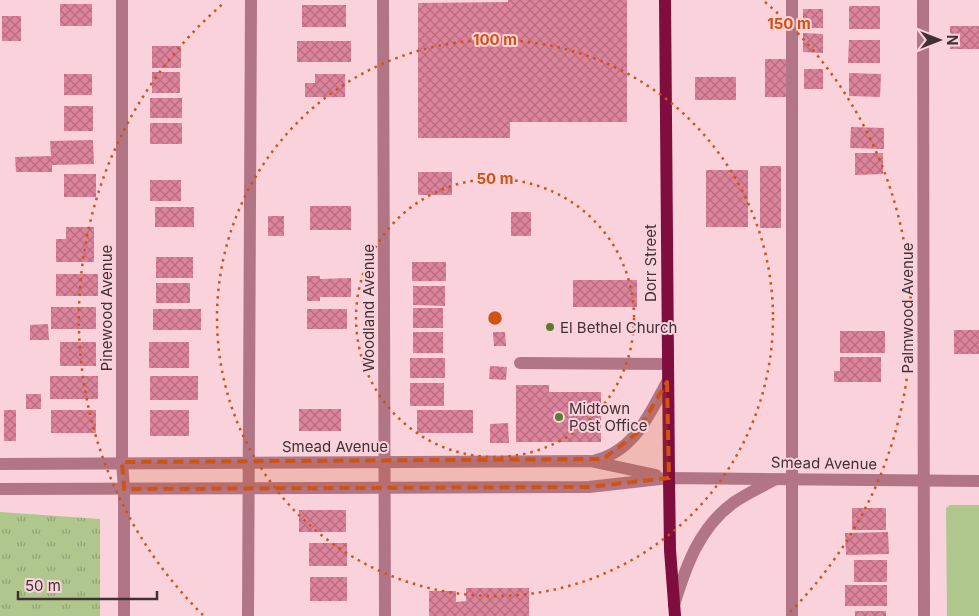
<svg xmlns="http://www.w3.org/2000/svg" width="979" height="616" viewBox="0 0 979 616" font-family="Inter,sans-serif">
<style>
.grass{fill:#afc78d}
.park{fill:url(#park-tufts)}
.building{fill:url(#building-cross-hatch)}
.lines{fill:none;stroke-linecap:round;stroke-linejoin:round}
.minor{stroke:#b27585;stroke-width:12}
.major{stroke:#7f0d3d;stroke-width:12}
.marked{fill:#cf5312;fill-opacity:0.2;stroke:#cf5312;stroke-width:4;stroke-dasharray:10 6;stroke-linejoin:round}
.ring{fill:none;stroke:#cf5312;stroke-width:2.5;stroke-dasharray:2.5 5}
.poi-dot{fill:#5e7a2e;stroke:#fad2db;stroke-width:2}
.labels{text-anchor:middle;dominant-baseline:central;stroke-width:4;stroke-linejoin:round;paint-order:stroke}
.street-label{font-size:15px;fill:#403134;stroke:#fad2db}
.poi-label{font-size:15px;fill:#403134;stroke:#fad2db;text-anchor:start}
.centre{fill:#cf5312;stroke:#fad2db;stroke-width:2.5}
.ring-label{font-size:15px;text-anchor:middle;font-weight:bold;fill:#cf5312;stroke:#fad2db;stroke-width:4;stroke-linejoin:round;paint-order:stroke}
</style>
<defs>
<pattern id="park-tufts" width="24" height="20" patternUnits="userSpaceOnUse" patternTransform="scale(1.25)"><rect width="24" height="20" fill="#afc78d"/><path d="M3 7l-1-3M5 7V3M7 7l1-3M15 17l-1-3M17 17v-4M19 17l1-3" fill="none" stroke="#90a274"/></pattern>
<pattern id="building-cross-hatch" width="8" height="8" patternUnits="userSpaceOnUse" patternTransform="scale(1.25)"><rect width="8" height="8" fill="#dd839b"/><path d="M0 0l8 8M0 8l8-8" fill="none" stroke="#b56c7f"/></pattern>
</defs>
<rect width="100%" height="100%" fill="#fad2db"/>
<path class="grass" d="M 950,505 L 979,505 L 979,616 L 947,616 L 946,508 Z"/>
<path class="park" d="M 0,512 L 100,519 L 100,616 L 0,616 Z"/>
<g class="building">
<path d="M 508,0 L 627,0 L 627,122 L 510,122 L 510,138 L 418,138 L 418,3 L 508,2 Z"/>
<rect x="60" y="4" width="32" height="22"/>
<rect x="302" y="5" width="44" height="22"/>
<rect x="849" y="6" width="31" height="23"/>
<rect x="803" y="9" width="20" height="19"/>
<rect x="2" y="16" width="19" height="25"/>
<rect x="950" y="26" width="29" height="23"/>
<path d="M 803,33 L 823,34 L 823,53 L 803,52 Z"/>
<path d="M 849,40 L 880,40 L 880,63 L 848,63 Z"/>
<rect x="297" y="41" width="54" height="21"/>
<rect x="152" y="46" width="29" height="22"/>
<rect x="765" y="59" width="22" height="38"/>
<rect x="804" y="69" width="19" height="20"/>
<rect x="152" y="72" width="28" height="21"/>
<path d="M 849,73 L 881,74 L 880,97 L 849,96 Z"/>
<rect x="64" y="74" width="28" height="21"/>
<path d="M 315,74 L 345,74 L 345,97 L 305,97 L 305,83 L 315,83 Z"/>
<rect x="695" y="77" width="41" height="23"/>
<rect x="150" y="98" width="32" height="20"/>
<rect x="64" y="106" width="29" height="25"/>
<rect x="150" y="123" width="32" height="21"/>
<path d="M 851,127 L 884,128 L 884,149 L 850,148 Z"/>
<path d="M 93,140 L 94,164 L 52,165 L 52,172 L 16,172 L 15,157 L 51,156 L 50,141 Z"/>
<path d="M 855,153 L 883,153 L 883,174 L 855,175 Z"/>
<rect x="760" y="166" width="21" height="62"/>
<rect x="706" y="170" width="42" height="57"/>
<rect x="418" y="172" width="34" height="23"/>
<rect x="64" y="174" width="32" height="23"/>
<rect x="150" y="180" width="31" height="21"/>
<rect x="310" y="206" width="41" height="24"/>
<rect x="155" y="207" width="39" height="20"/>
<rect x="511" y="212" width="20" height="24"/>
<rect x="268" y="216" width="16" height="20"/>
<path d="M 66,227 L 94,227 L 94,262 L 56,262 L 56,239 L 66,239 Z"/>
<rect x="156" y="257" width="37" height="21"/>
<rect x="412" y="262" width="34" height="19"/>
<rect x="56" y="274" width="42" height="22"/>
<path d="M 307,276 L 320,276 L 320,279 L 351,278 L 351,297 L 320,297 L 320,301 L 307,301 Z"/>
<rect x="573" y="280" width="64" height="27"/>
<rect x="156" y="283" width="34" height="20"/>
<path d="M 413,286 L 445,286 L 445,306 L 413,305 Z"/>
<rect x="51" y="307" width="45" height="22"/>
<rect x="413" y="308" width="30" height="20"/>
<rect x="153" y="309" width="48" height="21"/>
<rect x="307" y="309" width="40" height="20"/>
<path d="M 48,324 L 49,340 L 30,340 L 30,325 Z"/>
<rect x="954" y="330" width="25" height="24"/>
<rect x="840" y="331" width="45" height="22"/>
<rect x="413" y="332" width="30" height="21"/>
<path d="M 493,332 L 505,332 L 506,346 L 494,346 Z"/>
<rect x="60" y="342" width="36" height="24"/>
<rect x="149" y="342" width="40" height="26"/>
<path d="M 840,357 L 881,357 L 881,382 L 834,382 L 834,371 L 840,371 Z"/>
<rect x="410" y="358" width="35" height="20"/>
<path d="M 490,366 L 507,367 L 506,380 L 489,379 Z"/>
<rect x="50" y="376" width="48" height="23"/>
<rect x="150" y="376" width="48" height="24"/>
<rect x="410" y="383" width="34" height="23"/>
<path d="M 516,385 L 549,385 L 549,392 L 601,392 L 601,442 L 516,442 Z"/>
<rect x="26" y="394" width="15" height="15"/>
<rect x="299" y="409" width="42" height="22"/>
<rect x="4" y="410" width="12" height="31"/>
<rect x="51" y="410" width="45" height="23"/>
<rect x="150" y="410" width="39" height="26"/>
<rect x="417" y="410" width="56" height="23"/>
<path d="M 508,423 L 509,443 L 490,443 L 490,424 Z"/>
<rect x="852" y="508" width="34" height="22"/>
<rect x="299" y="510" width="47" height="22"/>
<path d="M 888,532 L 889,554 L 846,555 L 845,533 Z"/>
<rect x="309" y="543" width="38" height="23"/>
<rect x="854" y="560" width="33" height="22"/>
<rect x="310" y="577" width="37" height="24"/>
<rect x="845" y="585" width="42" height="21"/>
<path d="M 466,588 L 529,588 L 529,616 L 429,616 L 429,591 L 456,591 L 456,602 L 466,601 Z"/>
<rect x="855" y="611" width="31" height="5"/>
</g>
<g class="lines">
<g class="minor">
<path d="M 122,0 L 122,462 L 124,489 L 124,616"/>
<path d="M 383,0 L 385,616"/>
<path d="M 923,0 L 924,616"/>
<path d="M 520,363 L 667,364"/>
<path d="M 593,461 C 634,452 649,415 667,382"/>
<path d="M 0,464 L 590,461 L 656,475"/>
<path d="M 0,489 L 589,487 L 669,478 L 979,481"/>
<path d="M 674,605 C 686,566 699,528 733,503 C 746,494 761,487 774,480"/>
<path d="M 248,616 L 251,0"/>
<path d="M 792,616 L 792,0"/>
</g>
<path class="major" d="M 665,0 L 669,478 L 670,550 L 675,616"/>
</g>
<path class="marked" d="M 667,382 L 669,478 L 589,487 L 124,489 L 122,462 L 603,459 L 636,434 Z"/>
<g class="ring">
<circle cx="495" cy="318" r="139"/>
<circle cx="495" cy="318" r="278"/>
<path d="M203 615A416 416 0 0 1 225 2M765 2A416 416 0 0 1 787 615"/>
</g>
<g class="poi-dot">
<circle cx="550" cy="327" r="5"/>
<circle cx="559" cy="417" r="5"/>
</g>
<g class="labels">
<g class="street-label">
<text transform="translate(650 263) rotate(-90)">Dorr Street</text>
<text transform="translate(106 308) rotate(-90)">Pinewood Avenue</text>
<text transform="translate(368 308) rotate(-90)">Woodland Avenue</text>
<text transform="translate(907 308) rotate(-90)">Palmwood Avenue</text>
<text x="335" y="446">Smead Avenue</text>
<text transform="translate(824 463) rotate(1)">Smead Avenue</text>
</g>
<g class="poi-label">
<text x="560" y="327">El Bethel Church</text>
<text x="569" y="408">Midtown<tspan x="569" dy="17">Post Office</tspan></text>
</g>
</g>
<circle cx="495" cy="318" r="8" class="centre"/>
<g class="ring-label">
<text x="789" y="29">150 m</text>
<text x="495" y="45">100 m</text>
<text x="495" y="184">50 m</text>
</g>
<g transform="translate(939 40) rotate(90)" stroke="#fad2db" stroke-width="4" paint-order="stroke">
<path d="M0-4L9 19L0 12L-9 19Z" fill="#403134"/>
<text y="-8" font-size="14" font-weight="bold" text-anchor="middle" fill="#403134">N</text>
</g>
<path d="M18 591v8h139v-8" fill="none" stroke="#403134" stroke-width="2.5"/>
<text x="25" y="591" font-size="15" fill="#403134" stroke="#fad2db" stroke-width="4" paint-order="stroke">50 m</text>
</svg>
